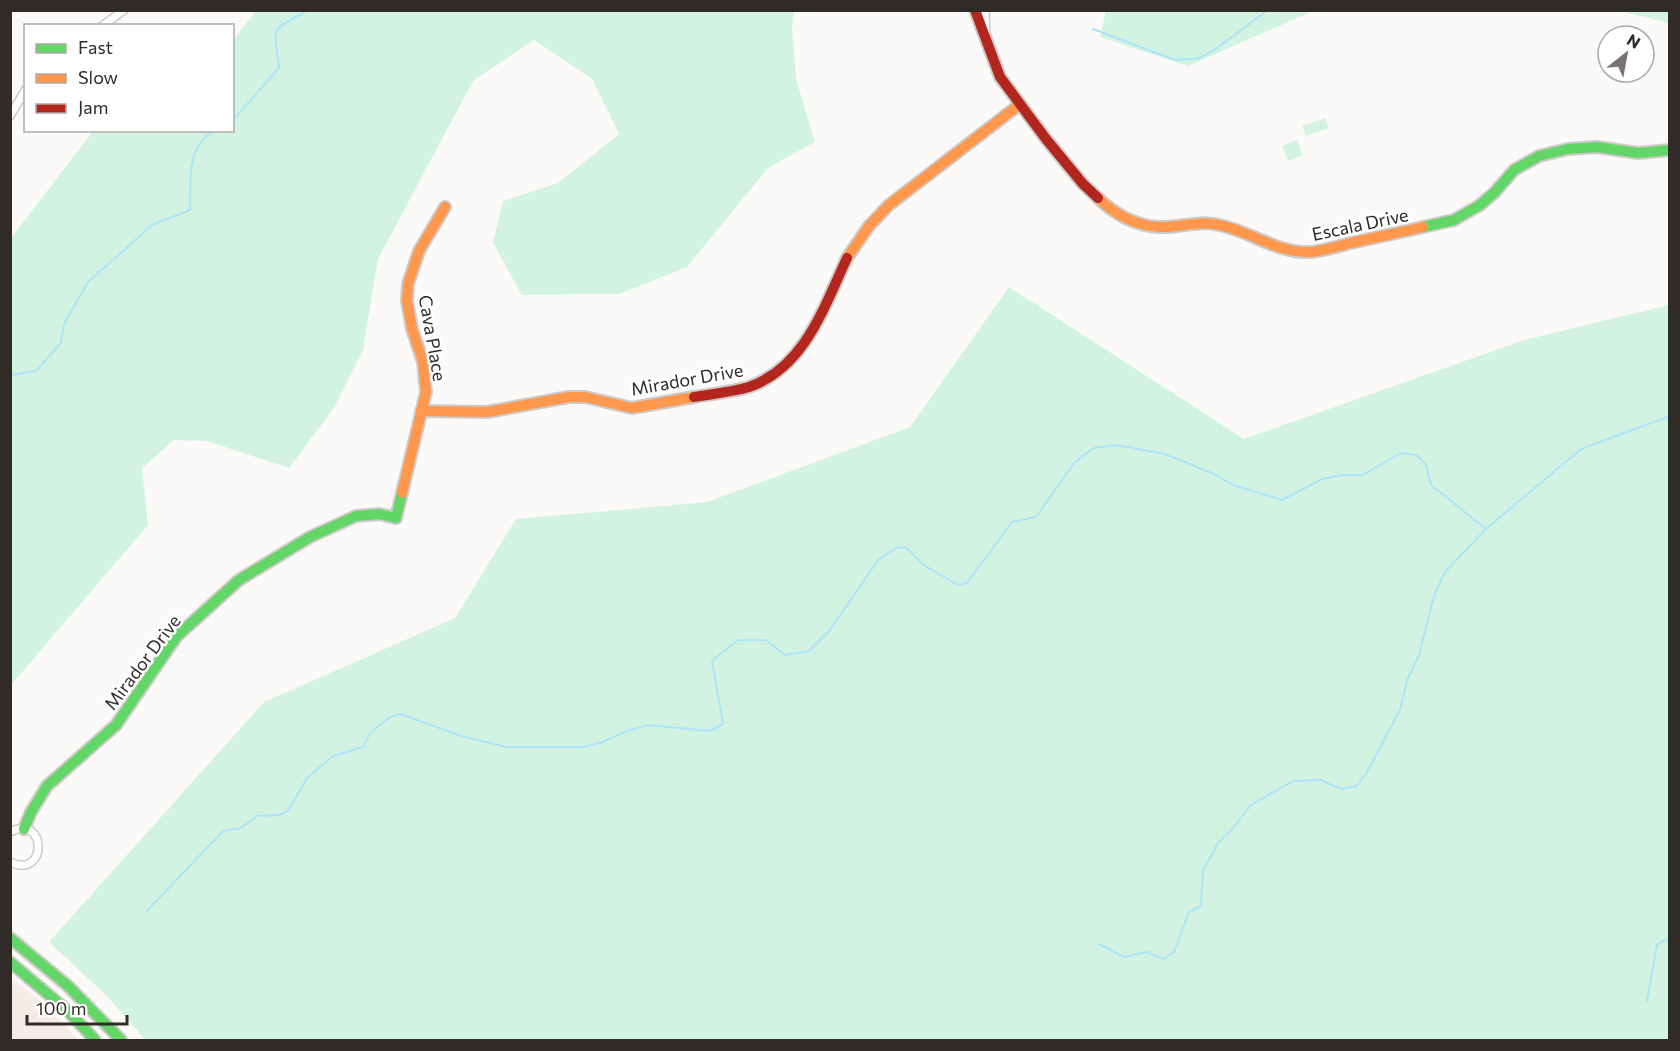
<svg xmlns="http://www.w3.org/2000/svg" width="1680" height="1051" viewBox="0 0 1680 1051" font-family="Commissioner,sans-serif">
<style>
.built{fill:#f5ece7}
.green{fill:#d3f3e2}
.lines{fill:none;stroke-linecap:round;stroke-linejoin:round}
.stream{stroke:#ace4fa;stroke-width:2}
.street-casing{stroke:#cecac8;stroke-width:10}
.fast-casing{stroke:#cecac8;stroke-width:14}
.slow-casing{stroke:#cecac8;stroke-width:14}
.jam-casing{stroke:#cecac8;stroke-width:14}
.street{stroke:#fffefe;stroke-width:7}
.fast{stroke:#63d668;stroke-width:10}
.slow{stroke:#ff974d;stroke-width:10}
.jam{stroke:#b3261e;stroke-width:10}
.labels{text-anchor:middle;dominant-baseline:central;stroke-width:5;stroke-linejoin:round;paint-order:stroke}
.street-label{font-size:18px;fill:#312b28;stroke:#fff}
</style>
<rect width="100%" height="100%" fill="#fcfaf9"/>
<path class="built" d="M 10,977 L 39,1000 L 79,1040 L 11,1040 Z"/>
<g class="green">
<path d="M 1106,10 L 1313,10 L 1313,11 L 1188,66 L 1100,37 Z"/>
<path d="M 256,11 L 794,11 L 792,27 L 796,79 L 815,142 L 768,168 L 687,267 L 619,294 L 522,295 L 493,243 L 503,201 L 558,183 L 619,134 L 592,79 L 534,40 L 473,81 L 378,259 L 363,350 L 334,408 L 289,468 L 207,441 L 174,440 L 142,468 L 148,525 L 11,685 L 11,238 L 93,131 L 232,130 L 233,40 Z"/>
<path d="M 1620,11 L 1669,11 L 1669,23 Z"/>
<path d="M 1325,118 L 1329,128 L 1306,136 L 1302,126 Z"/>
<path d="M 1297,140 L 1303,155 L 1288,161 L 1282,146 Z"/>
<path d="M 1009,287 L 1244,439 L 1524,340 L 1669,305 L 1669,1040 L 145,1040 L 107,996 L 49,942 L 264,702 L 455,618 L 516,519 L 707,502 L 910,427 Z"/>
</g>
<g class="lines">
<g class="stream">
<path d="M 1093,29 L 1175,60 L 1200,58 L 1217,48 L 1268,10"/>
<path d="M 232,121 L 279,68 C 275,29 267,31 304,13 L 306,10"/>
<path d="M 10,375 L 36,371 L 61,343 L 64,324 L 88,282 L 152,225 L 190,210 C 191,181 185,146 216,130"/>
<path d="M 147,911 L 223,831 L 241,828 L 257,816 L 280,815 L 288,811 L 307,778 L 333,756 L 363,747 L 370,733 L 390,717 L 401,714 L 461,736 L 507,747 L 583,747 L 600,743 L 627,731 L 648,725 L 710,731 L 723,724 L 712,661 L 738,640 L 766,640 L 785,655 L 809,651 L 830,630 L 878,560 L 898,547 L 907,548 L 922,564 L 958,585 L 967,583 L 1012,522 L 1036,517 L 1074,463 L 1094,448 L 1116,445 L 1165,454 L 1212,473 L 1233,485 L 1282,500 L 1322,479 L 1342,475 L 1363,475 L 1401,453 L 1417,455 L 1426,465 L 1431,485 L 1486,529 L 1581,449 L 1670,416"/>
<path d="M 1099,944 L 1124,957 L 1147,952 L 1164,959 L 1174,952 L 1189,912 L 1201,906 L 1203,871 L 1218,843 L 1233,828 L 1251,805 L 1293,781 L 1321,780 L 1341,789 L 1356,786 L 1366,774 L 1400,710 L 1407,681 L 1419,655 L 1434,596 L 1445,572 L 1486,529"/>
<path d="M 1647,1001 L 1657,945 L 1670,937"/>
</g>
<g class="street-casing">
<g id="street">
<path d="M 985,10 L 986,36"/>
<path d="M 102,26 L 124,10"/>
<path d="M 10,116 L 26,89"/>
<path d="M 10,832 C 47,813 48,880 10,862"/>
</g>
</g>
<g class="fast-casing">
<g id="fast">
<path d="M 1423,227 L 1454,220 L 1480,205 L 1495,192 L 1514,170 L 1539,156 L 1568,149 L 1597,147 L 1638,153 L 1670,150"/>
<path d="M 24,829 L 31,812 L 47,786 L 116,725 L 177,636 L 239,580 L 310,537 L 356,516 L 379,514 L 396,518 L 402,493"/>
<path d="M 10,938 L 68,986 L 121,1040"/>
<path d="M 10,962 L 69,1012 L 95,1040"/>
</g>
</g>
<g class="slow-casing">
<g id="slow">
<path d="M 1098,198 C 1114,214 1136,226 1159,227 C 1179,228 1198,220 1219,225 C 1250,231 1278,254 1311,252 C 1322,251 1335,247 1347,244 C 1372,238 1398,233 1423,227"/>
<path d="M 847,258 L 869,226 L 889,205 L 1019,105"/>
<path d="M 421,411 L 487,412 L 569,397 L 585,397 L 632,408 L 694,397"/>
<path d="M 402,493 L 426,392 L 423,362 L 412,329 L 407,301 L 408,284 L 419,251 L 445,207"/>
</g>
</g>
<g class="jam-casing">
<g id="jam">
<path d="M 975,10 L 1000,77 L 1046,139 L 1083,184 L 1098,198"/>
<path d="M 694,397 C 712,394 732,392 749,387 C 805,367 824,307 847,258"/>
</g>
</g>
<use href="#street" class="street"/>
<use href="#fast" class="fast"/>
<use href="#slow" class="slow"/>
<use href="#jam" class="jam"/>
</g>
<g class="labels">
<g class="street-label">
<text transform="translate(1360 224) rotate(-12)">Escala Drive</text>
<text transform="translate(433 338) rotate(80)">Cava Place</text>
<text transform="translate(687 379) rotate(-10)">Mirador Drive</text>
<text transform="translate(142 662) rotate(-53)">Mirador Drive</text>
</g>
</g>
<rect width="1680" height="1051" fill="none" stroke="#312b28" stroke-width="24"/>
<rect x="24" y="24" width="210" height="108" fill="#ffffff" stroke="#adaaa9" stroke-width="1.5"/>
<rect x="36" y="44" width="30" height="9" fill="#63d668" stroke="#adaaa9" stroke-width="1.5"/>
<text x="78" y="54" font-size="18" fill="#312b28">Fast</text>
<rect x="36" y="74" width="30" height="9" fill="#ff974d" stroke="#adaaa9" stroke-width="1.5"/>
<text x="78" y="84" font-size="18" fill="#312b28">Slow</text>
<rect x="36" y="104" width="30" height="9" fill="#b3261e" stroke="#adaaa9" stroke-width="1.5"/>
<text x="78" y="114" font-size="18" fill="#312b28">Jam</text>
<g transform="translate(1626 54) rotate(31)"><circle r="28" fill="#ffffff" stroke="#adaaa9" stroke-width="1.5"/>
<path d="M0-4.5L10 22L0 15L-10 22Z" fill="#787371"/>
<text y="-9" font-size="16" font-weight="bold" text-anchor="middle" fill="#312b28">N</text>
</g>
<path d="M27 1015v9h100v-9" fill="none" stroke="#312b28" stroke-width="3"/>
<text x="36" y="1015" font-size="18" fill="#312b28" stroke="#ffffff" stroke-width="4.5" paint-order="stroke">100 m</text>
</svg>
